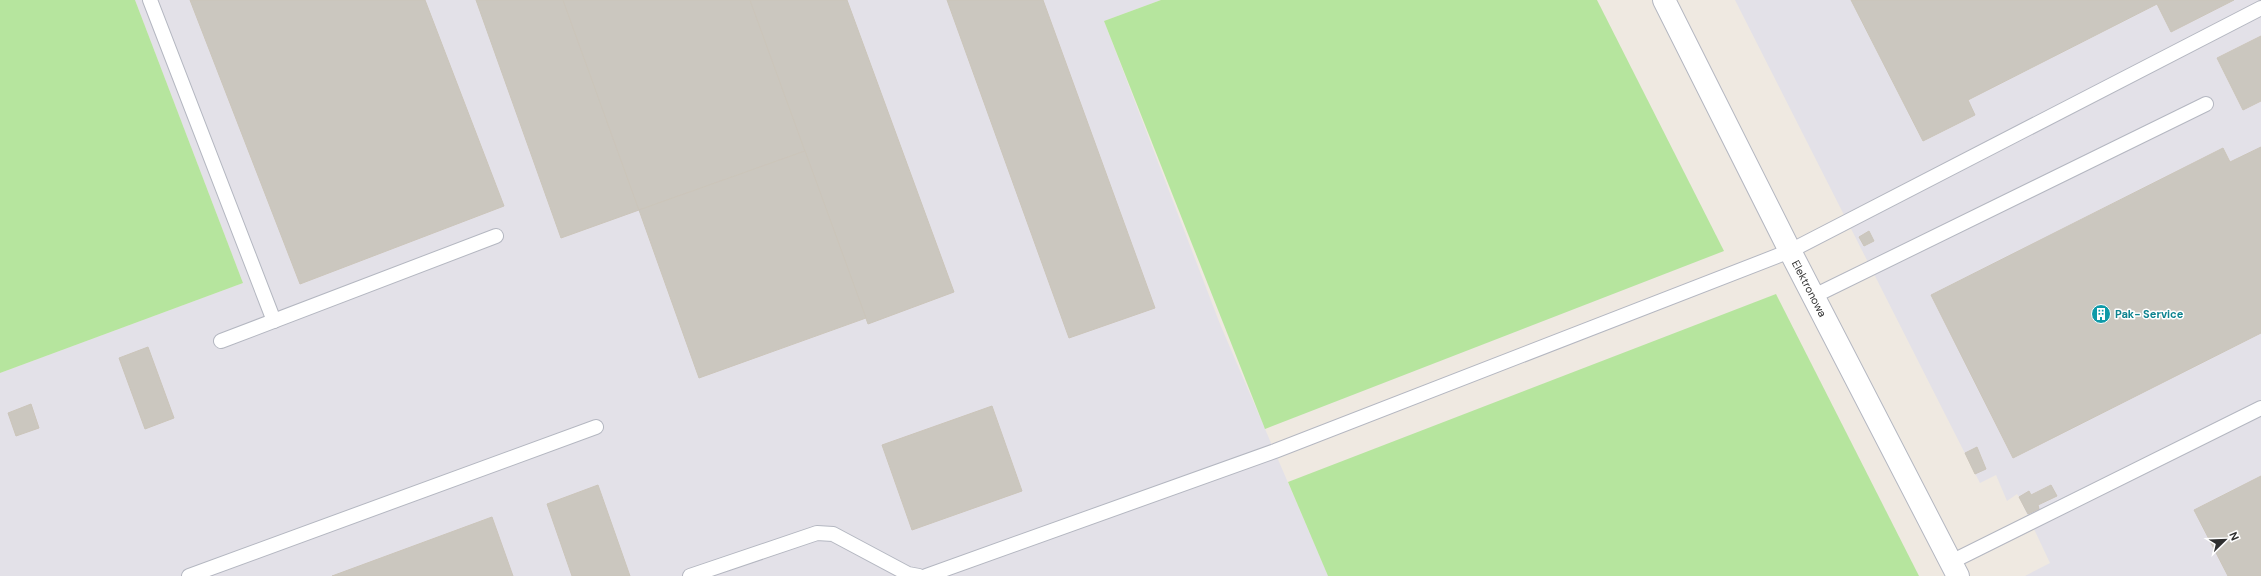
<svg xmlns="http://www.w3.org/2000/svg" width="2261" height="576" viewBox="0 0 2261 576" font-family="'DM Sans',sans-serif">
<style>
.industrial{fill:#e3e1e8}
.green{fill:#b6e59e}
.building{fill:#cbc7bf;stroke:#cbc5ba}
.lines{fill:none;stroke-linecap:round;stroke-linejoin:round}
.service-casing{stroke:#b4b7c1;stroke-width:16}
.minor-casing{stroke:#b4b7c1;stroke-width:24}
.service{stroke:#fff;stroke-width:14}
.minor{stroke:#fff;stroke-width:22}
.labels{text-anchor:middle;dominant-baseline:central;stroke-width:3;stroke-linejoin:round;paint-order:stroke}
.street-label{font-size:11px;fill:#2e2e2e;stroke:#fff}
.culture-label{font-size:11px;font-weight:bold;fill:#0d838f;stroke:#fff;text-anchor:start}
</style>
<rect width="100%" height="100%" fill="#efe9e1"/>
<g class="industrial">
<path d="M 135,0 L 1161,0 L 1104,21 L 1220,324 L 1328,576 L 0,576 L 0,373 L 243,283 Z"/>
<path d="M 1735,0 L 2261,0 L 2261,576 L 2025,576 L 2050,563 L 2019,497 L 2017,494 L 2007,501 L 1996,475 L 1980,483 Z"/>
</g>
<g class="green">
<path d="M 0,0 L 135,0 L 243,283 L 0,373 Z"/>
<path d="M 1161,0 L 1597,0 L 1724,251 L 1265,429 L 1104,21 Z"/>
<path d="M 1776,294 L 1919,576 L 1328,576 L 1288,482 Z"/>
</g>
<g class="building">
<path d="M 190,0 L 425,0 L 504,206 L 300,284 Z"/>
<path d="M 476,0 L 563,0 L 639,210 L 561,238 Z"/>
<path d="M 563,0 L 750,0 L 805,151 L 639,210 Z"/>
<path d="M 750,0 L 847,0 L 954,292 L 868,324 Z"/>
<path d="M 947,0 L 1043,0 L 1155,308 L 1069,338 Z"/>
<path d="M 1851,0 L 2234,0 L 2171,32 L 2157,4 L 1968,100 L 1975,115 L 1923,141 Z"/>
<path d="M 2261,36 L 2261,101 L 2243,110 L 2217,58 Z"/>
<path d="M 2261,147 L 2261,333 L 2013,458 L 1931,295 L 2223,148 L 2230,162 Z"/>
<path d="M 805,151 L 866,318 L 699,378 L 639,210 Z"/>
<path d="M 1869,231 L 1874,241 L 1864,246 L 1859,237 Z"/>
<path d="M 148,347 L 174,418 L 145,429 L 119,358 Z"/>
<path d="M 31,404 L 39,428 L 16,436 L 8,413 Z"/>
<path d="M 992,406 L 1022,491 L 912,530 L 882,445 Z"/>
<path d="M 1977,447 L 1986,469 L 1975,474 L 1965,453 Z"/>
<path d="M 2261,476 L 2261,576 L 2228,576 L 2194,510 Z"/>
<path d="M 598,485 L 630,576 L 572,576 L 547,504 Z"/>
<path d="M 2051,485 L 2057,496 L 2038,505 L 2039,509 L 2028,514 L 2019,497 L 2029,491 L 2031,495 Z"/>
<path d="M 492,517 L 513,576 L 332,576 Z"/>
</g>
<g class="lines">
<g class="service-casing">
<g id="service">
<path d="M 150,0 L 274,321"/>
<path d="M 1814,296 L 2206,104"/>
<path d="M 221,341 L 496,236"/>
<path d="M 1951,562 L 2261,408"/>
<path d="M 189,576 L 596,427"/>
<path d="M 690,576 L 817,533 L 833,534 L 908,574 L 919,576"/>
<path d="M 926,576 L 1275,451 L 1790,251 L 2261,8"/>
</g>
</g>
<g class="minor-casing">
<g id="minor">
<path id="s1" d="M 1664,0 L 1790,251 L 1958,576"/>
</g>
</g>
<use href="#service" class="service"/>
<use href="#minor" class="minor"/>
</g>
<defs>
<g id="building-disc" transform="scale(1)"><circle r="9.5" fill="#0f9aa8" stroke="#fff"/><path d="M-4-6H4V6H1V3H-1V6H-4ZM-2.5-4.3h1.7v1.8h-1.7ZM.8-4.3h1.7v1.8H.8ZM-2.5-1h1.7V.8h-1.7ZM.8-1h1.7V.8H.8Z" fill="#fff"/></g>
</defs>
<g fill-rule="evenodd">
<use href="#building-disc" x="2101" y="314"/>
</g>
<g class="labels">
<g class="street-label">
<text stroke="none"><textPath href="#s1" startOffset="323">Elektronowa</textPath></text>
</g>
<g class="culture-label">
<text x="2115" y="314">Pak- Service</text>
</g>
</g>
<g transform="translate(2225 540) rotate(67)" stroke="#ffffff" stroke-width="3" paint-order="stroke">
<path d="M0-3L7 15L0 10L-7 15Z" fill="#2e2e2e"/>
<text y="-6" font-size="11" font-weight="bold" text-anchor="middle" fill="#2e2e2e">N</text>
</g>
</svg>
